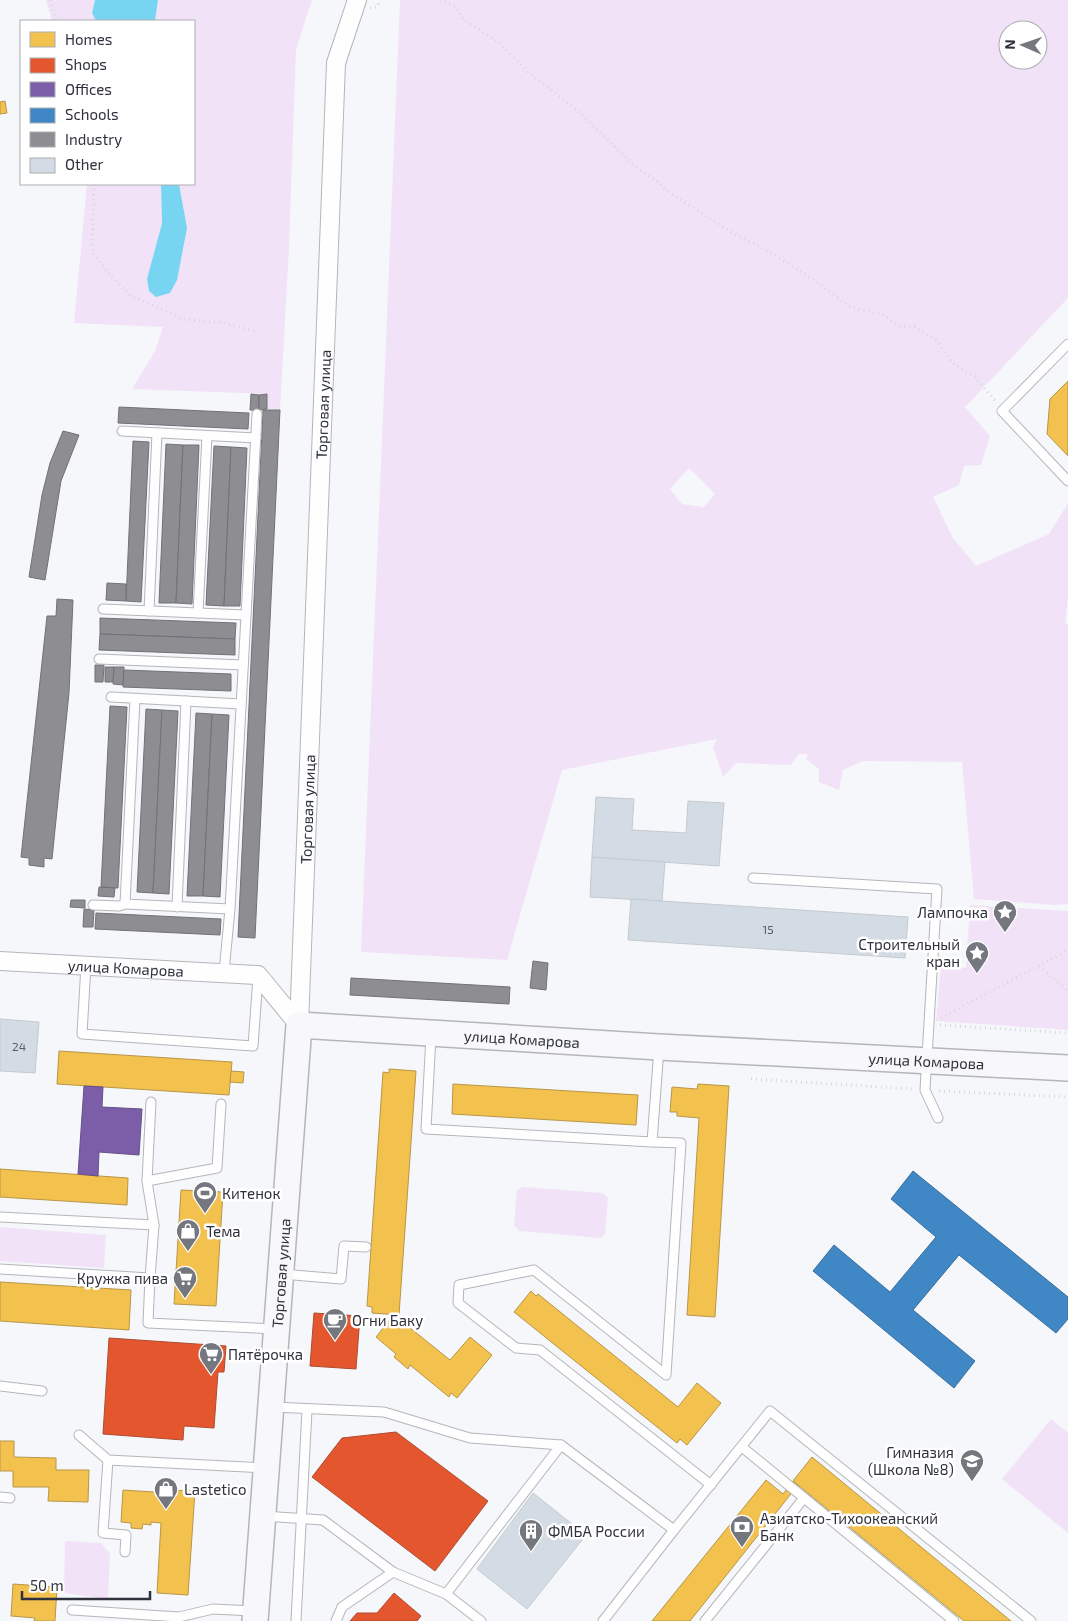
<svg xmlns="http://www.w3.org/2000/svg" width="1068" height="1621" viewBox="0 0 1068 1621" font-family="'Exo 2',sans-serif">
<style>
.green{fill:#f2e2f8;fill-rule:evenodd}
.water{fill:#78d5f2}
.homes{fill:#f2c14e;stroke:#b89649}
.shops{fill:#e4572e;stroke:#ae4c32}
.offices{fill:#7b5ea7;stroke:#645187}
.schools{fill:#3f88c5;stroke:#3a6e9c}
.industry{fill:#8d8d92;stroke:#717278}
.building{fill:#d3dce5;stroke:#c5cacf}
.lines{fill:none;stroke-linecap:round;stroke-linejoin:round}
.lane-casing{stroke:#b3b6bb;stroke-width:11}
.street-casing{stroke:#b3b6bb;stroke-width:20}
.secondary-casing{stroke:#b3b6bb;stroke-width:28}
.path{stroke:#d7d8da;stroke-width:3;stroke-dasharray:1 4;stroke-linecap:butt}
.lane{stroke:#fefefe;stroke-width:9}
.street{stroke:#fefefe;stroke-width:18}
.secondary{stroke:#f8f8fa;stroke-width:25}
.labels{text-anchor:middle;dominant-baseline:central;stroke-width:5;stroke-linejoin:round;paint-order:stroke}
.number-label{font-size:12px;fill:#585c66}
.street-label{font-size:15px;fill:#2f323c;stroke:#fff}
.poi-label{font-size:15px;fill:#2f323c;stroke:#fff;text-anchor:start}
</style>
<rect width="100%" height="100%" fill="#f5f7fa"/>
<g class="green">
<path d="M 46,0 L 95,0 L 92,13 L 96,21 L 52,21 Z"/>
<path d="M 158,0 L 312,0 L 296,49 L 289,247 L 280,410 L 267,409 L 267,394 L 132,389 L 155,351 L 163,327 L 74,323 L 87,184 L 161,184 L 162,223 L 147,279 L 187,228 L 179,184 L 194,184 L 194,21 L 155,21 Z"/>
<path d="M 400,0 L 1068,0 L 1068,298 L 965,407 L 990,436 L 981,465 L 964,466 L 959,485 L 933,497 L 953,538 L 976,566 L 1049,534 L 1068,503 L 1068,599 L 1065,623 L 1068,624 L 1068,904 L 1055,905 L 974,899 L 962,762 L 863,761 L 843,770 L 839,790 L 819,782 L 819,769 L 806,759 L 808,754 L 799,754 L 791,765 L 736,763 L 723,777 L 713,747 L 717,739 L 562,770 L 507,960 L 361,952 ZM 1008,30 L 1038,30 L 1038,60 L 1008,60 ZM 689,468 L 715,494 L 704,507 L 682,504 L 670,489 Z"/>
<path d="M 970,905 L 1068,911 L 1068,1030 L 936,1021 L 941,966 L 966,968 Z"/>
<path d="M 523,1187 L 603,1193 L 608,1198 L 605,1235 L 600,1238 L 520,1231 L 514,1226 L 517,1190 Z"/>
<path d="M 0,1227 L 106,1235 L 104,1268 L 0,1261 Z"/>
<path d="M 1051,1419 L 1068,1433 L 1068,1533 L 1002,1479 Z"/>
<path d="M 65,1541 L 101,1543 L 110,1554 L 108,1599 L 64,1593 Z"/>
</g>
<g class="water">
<path d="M 95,0 L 158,0 L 155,21 L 96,21 L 92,13 Z"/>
<path d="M 161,184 L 179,184 L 187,228 L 177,280 L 170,293 L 156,297 L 149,291 L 147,279 L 162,223 Z"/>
</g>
<g class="homes">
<path d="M 5,101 L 7,113 L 0,114 L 0,102 Z"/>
<path d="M 1068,381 L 1068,456 L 1047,434 L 1050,399 Z"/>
<path d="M 59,1051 L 232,1062 L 229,1095 L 57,1084 Z"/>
<path d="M 389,1069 L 416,1071 L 399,1315 L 372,1313 L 372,1307 L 367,1306 L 383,1072 L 389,1073 Z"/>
<path d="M 231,1071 L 244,1072 L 243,1083 L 230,1082 Z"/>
<path d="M 453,1084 L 638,1095 L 636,1125 L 452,1114 Z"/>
<path d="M 698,1084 L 729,1086 L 715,1317 L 687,1315 L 699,1118 L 677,1116 L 677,1112 L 670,1112 L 672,1087 L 697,1089 Z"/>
<path d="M 0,1169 L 128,1178 L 127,1205 L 0,1197 Z"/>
<path d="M 181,1190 L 223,1192 L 216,1306 L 174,1304 Z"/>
<path d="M 0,1282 L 131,1290 L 129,1330 L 0,1321 Z"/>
<path d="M 531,1291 L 536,1296 L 538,1294 L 678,1407 L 697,1383 L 721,1403 L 687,1445 L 680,1439 L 677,1443 L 514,1312 Z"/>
<path d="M 392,1317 L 397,1322 L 399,1319 L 450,1360 L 470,1337 L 492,1355 L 457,1398 L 451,1393 L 449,1397 L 410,1365 L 408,1369 L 394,1357 L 396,1354 L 376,1337 Z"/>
<path d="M 0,1441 L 14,1441 L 14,1457 L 56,1458 L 56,1470 L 89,1470 L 88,1502 L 48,1501 L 49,1487 L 13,1487 L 13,1471 L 0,1471 Z"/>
<path d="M 812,1457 L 1011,1621 L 964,1621 L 793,1481 Z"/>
<path d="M 766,1480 L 783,1494 L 793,1481 L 798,1485 L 690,1621 L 652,1621 Z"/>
<path d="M 123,1490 L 169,1493 L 169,1490 L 195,1491 L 188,1595 L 157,1593 L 161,1523 L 151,1522 L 151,1525 L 143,1524 L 142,1529 L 131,1528 L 131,1523 L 121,1522 Z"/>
<path d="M 13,1584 L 57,1587 L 55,1621 L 34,1621 L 35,1618 L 11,1616 Z"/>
</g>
<g class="shops">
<path d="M 314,1313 L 360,1316 L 356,1369 L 310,1366 Z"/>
<path d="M 109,1338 L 226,1346 L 224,1372 L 218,1372 L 214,1428 L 184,1426 L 183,1440 L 103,1434 Z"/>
<path d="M 396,1432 L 488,1501 L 435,1571 L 312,1477 L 342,1438 Z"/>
<path d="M 394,1593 L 421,1616 L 417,1621 L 350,1621 L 357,1613 L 377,1613 Z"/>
</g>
<path class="offices" d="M 84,1086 L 103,1087 L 102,1107 L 142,1109 L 139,1155 L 99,1152 L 98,1176 L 78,1174 Z"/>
<path class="schools" d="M 913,1171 L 1068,1297 L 1068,1319 L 1056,1333 L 959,1255 L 913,1310 L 975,1361 L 954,1388 L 813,1271 L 834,1245 L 890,1292 L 936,1237 L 891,1199 Z"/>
<g class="industry">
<path d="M 251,394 L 259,395 L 259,410 L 250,410 Z"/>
<path d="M 267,394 L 267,409 L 259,410 L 259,395 Z"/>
<path d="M 119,407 L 249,413 L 248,429 L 118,423 Z"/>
<path d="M 263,410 L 280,410 L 255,938 L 238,937 Z"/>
<path d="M 63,431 L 79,435 L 61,481 L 45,580 L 29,577 L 42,495 L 50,463 Z"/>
<path d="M 133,441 L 149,442 L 141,602 L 126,601 Z"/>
<path d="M 166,444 L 183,445 L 176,603 L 159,603 Z"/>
<path d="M 183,445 L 199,445 L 192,604 L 176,603 Z"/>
<path d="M 214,446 L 231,447 L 224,606 L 206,605 Z"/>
<path d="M 231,447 L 247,448 L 240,606 L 224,606 Z"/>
<path d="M 107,583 L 126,584 L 126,601 L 106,600 Z"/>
<path d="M 57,599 L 73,600 L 69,693 L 52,859 L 44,858 L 44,867 L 29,865 L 29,858 L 21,857 L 47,616 L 56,616 Z"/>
<path d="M 100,618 L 236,623 L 235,639 L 100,634 Z"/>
<path d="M 100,634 L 235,639 L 235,655 L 99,650 Z"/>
<path d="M 95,665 L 104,665 L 103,682 L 95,682 Z"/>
<path d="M 105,667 L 114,667 L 113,682 L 105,682 Z"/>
<path d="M 114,667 L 124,667 L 123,685 L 113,684 Z"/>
<path d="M 124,670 L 231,674 L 231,691 L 123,687 Z"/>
<path d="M 110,706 L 127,707 L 118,888 L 101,887 Z"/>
<path d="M 146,709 L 162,710 L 153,893 L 137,892 Z"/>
<path d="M 162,710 L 178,711 L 169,894 L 153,893 Z"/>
<path d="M 196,713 L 212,714 L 203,896 L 187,896 Z"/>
<path d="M 212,714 L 229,715 L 220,897 L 203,896 Z"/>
<path d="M 99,887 L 115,888 L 114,897 L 98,896 Z"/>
<path d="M 71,900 L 85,900 L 85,908 L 70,907 Z"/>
<path d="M 84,909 L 94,910 L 93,927 L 83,927 Z"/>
<path d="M 96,913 L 221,919 L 220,935 L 95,929 Z"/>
<path d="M 533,961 L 548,963 L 546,990 L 530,988 Z"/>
<path d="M 351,978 L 510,987 L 509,1004 L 350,995 Z"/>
</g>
<g class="building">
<path d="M 596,797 L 634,799 L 632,830 L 686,833 L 688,801 L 724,803 L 719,866 L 592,857 Z"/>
<path d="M 592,857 L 665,862 L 662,901 L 590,897 Z"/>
<path d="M 631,899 L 908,917 L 905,958 L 628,940 Z"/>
<path d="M 0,1019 L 39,1022 L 35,1073 L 0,1071 Z"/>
<path d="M 533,1493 L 586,1535 L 527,1609 L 477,1569 Z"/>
</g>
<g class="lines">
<g class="lane-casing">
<g id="lane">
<path d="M 1068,344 L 1002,411 L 1068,481"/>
<path d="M 122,431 L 256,438"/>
<path d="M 103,609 L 246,615"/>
<path d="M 149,611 L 157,433"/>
<path d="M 198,613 L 207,436"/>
<path d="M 99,659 L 243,665"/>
<path d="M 111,697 L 241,704"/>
<path d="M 135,699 L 125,904 L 230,909"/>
<path d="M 753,878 L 937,889 L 925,1090 L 938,1118"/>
<path d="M 93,905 L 119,906 L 125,904"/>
<path d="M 177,907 L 186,701"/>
<path d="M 86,965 L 82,1034 L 253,1046 L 258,977"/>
<path d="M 224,972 L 230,909 L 257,414"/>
<path d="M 431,1036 L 426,1129 L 652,1142"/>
<path d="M 659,1048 L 652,1142 L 681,1143 L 666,1375 L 534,1270 L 459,1285 L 458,1303 L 516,1348 L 540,1350 L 711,1485"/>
<path d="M 147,1181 L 217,1168 L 221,1104"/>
<path d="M 0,1217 L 154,1225 L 147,1181 L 151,1102"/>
<path d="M 0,1269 L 150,1278 L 154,1225"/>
<path d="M 282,1274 L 341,1279 L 344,1246 L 366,1247"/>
<path d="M 150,1278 L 148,1323 L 276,1329"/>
<path d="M 0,1386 L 42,1391"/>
<path d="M 273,1407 L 384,1412 L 470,1438 L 561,1445 L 674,1530"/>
<path d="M 79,1435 L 108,1460 L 265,1468"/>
<path d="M 742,1447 L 954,1621"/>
<path d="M 108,1460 L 103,1533 L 126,1535 L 125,1552"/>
<path d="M 0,1497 L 10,1498"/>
<path d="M 263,1516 L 323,1520 L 393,1572 L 446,1594 L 481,1621"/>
<path d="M 446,1594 L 561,1445"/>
<path d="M 72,1610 L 179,1617 L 213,1609 L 253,1611"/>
<path d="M 296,1621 L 307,1410"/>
<path d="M 336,1621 L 342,1607 L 393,1572"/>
<path d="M 603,1621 L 674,1530 L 770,1411 L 1031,1621"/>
<path d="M 705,1621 L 804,1498"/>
</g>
</g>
<g class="street-casing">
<g id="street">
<path id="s1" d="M 0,961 L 258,975 L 299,1025"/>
<path id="s2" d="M 299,1025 L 336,63 L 357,0"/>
</g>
</g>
<g class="secondary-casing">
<g id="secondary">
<path id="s3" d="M 255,1621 L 299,1025 L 659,1047 L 1068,1068"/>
</g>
</g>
<g class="path">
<path d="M 50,0 L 57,21"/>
<path d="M 440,0 L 455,6 L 465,21 L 497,41 L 528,72 L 578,111 L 637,168 L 657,181 L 667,191 L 726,229 L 770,252 L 814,280 L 850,307 L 882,314 L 898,326 L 915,327 L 937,341 L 951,362 L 975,377 L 996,402"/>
<path d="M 370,8 L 377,7 L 380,0"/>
<path d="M 94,184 L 92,252 L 111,276 L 131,296 L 183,319 L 224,323 L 255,331"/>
<path d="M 1039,966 L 1068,991"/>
<path d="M 941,1018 L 1068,950"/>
<path d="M 940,1025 L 1068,1033"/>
<path d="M 751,1079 L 913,1089"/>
<path d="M 939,1091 L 1068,1097"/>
</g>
<use href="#lane" class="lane"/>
<use href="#street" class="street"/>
<use href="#secondary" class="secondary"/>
</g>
<defs>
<g id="sight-pin" transform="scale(1.25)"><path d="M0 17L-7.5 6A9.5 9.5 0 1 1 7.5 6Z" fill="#74777e" stroke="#fff"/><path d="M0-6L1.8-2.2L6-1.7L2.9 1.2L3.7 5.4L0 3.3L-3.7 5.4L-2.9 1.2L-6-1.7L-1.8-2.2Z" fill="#fff"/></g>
<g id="stadium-pin" transform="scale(1.25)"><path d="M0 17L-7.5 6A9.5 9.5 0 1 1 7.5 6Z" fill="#74777e" stroke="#fff"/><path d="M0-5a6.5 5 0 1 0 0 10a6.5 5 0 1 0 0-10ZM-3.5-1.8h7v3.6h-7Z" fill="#fff"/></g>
<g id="shop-pin" transform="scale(1.25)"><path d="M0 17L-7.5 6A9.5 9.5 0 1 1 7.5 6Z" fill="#74777e" stroke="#fff"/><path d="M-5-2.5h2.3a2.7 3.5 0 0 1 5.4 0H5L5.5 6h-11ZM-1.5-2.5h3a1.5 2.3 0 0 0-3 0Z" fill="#fff"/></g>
<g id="supermarket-pin" transform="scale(1.25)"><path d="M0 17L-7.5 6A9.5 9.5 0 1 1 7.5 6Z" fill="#74777e" stroke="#fff"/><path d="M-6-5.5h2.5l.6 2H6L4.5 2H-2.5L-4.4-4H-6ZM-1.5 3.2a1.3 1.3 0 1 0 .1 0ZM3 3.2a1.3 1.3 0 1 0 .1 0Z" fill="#fff"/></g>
<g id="cafe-pin" transform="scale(1.25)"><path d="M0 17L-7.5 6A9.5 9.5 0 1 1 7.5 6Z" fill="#74777e" stroke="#fff"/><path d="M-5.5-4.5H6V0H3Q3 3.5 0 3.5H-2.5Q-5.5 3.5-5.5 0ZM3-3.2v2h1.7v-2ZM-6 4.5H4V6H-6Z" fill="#fff"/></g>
<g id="school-pin" transform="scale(1.25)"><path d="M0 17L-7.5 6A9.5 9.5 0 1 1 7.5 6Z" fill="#74777e" stroke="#fff"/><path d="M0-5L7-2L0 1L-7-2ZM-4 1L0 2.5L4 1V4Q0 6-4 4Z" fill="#fff"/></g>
<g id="bank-pin" transform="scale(1.25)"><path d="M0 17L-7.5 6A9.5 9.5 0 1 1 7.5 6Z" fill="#74777e" stroke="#fff"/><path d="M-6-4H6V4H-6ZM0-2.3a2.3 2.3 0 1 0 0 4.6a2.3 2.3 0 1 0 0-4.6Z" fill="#fff"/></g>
<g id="building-pin" transform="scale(1.25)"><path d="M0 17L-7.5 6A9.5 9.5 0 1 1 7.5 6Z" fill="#74777e" stroke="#fff"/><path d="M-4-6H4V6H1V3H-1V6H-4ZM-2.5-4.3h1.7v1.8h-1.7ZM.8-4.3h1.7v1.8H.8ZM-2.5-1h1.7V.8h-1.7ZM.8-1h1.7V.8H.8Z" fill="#fff"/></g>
</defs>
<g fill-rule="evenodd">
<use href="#sight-pin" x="1005" y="912"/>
<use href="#sight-pin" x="977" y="953"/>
<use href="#stadium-pin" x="205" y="1193"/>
<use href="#shop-pin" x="188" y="1231"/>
<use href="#supermarket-pin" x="185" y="1278"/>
<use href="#cafe-pin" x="335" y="1320"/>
<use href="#supermarket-pin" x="211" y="1354"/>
<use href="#school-pin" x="972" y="1461"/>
<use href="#shop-pin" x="166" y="1489"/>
<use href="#bank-pin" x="742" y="1527"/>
<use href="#building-pin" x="531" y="1531"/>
</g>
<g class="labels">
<g class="number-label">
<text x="768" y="929">15</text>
<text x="19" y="1046">24</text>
</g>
<g class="street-label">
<text stroke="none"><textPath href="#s2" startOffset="621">Торговая улица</textPath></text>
<text stroke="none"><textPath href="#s2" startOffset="216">Торговая улица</textPath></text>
<text stroke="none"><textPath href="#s1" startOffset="126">улица Комарова</textPath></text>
<text stroke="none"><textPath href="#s3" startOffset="821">улица Комарова</textPath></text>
<text stroke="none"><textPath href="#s3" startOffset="1226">улица Комарова</textPath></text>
<text stroke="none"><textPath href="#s3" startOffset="349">Торговая улица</textPath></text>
</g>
<g class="poi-label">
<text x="988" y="912" text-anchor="end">Лампочка</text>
<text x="960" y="944" text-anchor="end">Строительный<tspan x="960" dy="17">кран</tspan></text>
<text x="222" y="1193">Китенок</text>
<text x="206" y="1231">Тема</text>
<text x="168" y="1278" text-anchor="end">Кружка пива</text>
<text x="352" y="1320">Огни Баку</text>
<text x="228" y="1354">Пятёрочка</text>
<text x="954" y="1452" text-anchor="end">Гимназия<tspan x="954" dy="17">(Школа №8)</tspan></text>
<text x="184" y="1489">Lastetico</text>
<text x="760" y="1518">Азиатско-Тихоокеанский<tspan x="760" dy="17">Банк</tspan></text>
<text x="548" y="1531">ФМБА России</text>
</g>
</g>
<rect x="20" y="20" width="175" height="165" fill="#ffffff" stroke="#acadb1"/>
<rect x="30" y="32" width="25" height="15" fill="#f2c14e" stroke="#acadb1"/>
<text x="65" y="45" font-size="15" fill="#2f323c">Homes</text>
<rect x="30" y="58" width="25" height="15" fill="#e4572e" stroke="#acadb1"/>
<text x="65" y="70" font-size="15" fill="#2f323c">Shops</text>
<rect x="30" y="82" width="25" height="15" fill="#7b5ea7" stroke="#acadb1"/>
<text x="65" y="95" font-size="15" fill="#2f323c">Offices</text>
<rect x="30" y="108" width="25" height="15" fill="#3f88c5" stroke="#acadb1"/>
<text x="65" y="120" font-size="15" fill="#2f323c">Schools</text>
<rect x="30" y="132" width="25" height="15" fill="#8d8d92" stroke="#acadb1"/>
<text x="65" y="145" font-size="15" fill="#2f323c">Industry</text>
<rect x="30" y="158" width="25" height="15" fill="#d3dce5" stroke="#acadb1"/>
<text x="65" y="170" font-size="15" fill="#2f323c">Other</text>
<g transform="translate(1023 45) rotate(272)"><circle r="24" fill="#ffffff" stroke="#acadb1"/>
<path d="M0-4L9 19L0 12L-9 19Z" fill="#74777e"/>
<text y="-8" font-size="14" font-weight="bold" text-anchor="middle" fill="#2f323c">N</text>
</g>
<path d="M22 1591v8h128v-8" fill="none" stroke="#2f323c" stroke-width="2.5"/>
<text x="30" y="1591" font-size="15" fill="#2f323c" stroke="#ffffff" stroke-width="4" paint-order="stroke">50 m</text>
</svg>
